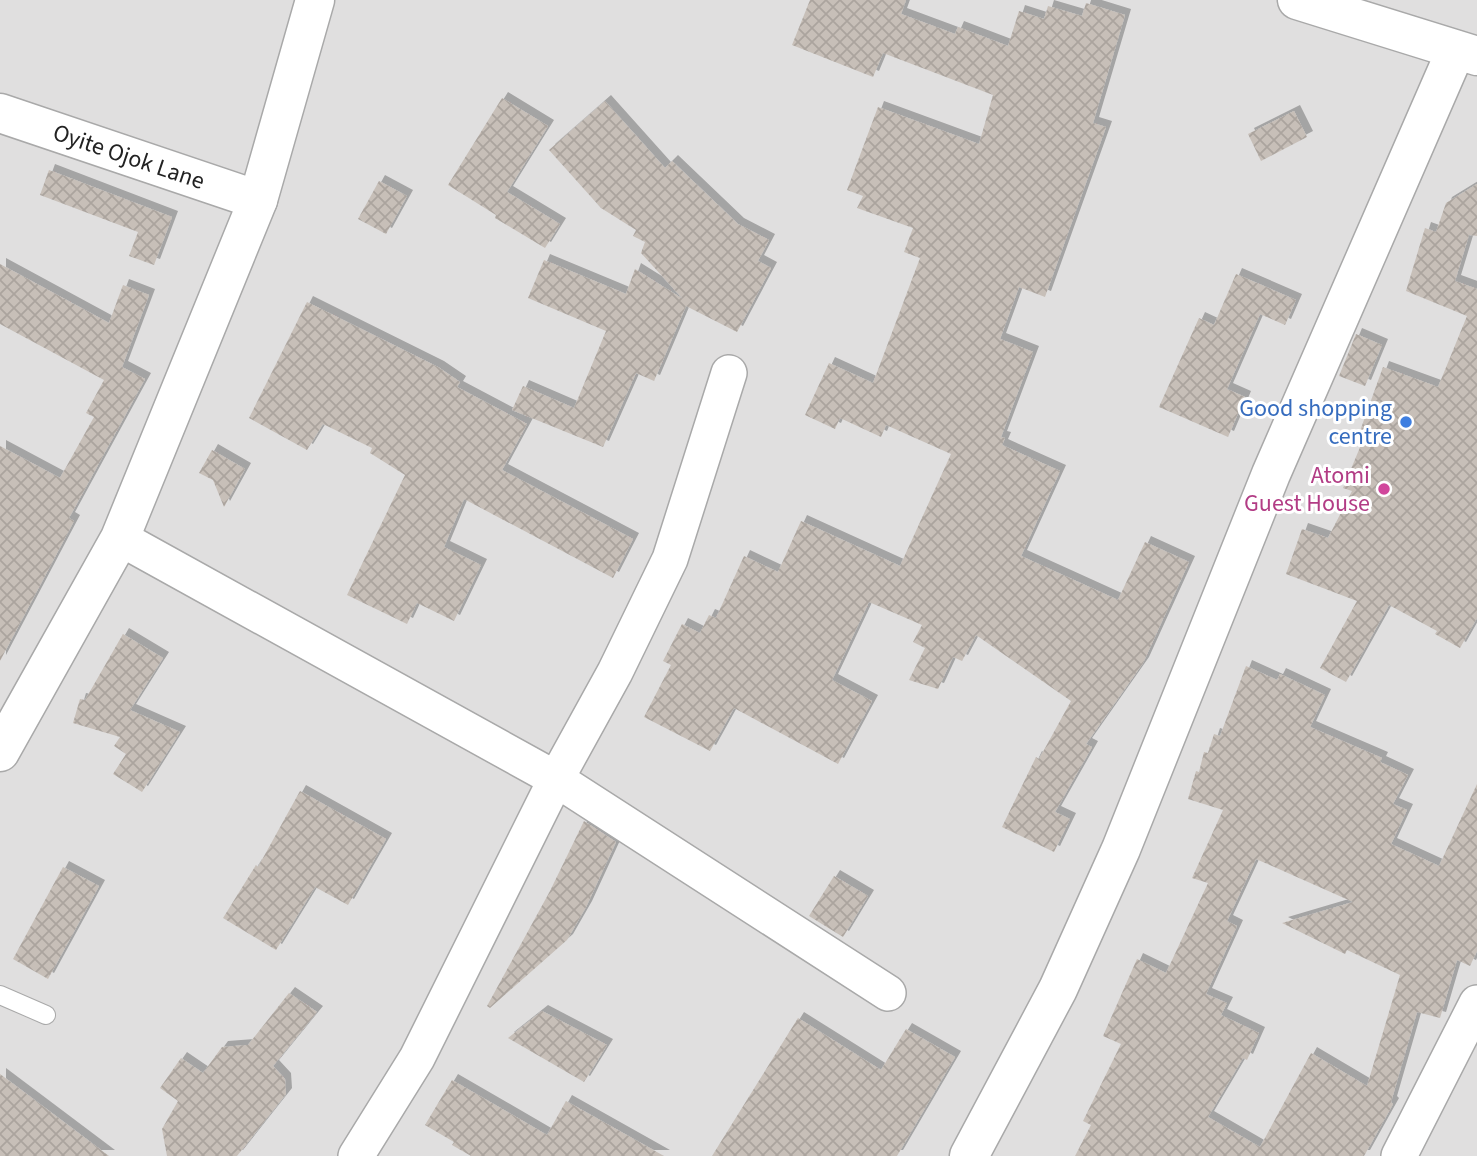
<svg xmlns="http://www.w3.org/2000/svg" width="1477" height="1156" viewBox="0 0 1477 1156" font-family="'Source Sans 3',sans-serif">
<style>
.residential{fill:#e0dfdf}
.building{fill:url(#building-cross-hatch);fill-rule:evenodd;filter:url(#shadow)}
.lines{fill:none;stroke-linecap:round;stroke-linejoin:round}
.service-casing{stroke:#a9a9a9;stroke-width:20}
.minor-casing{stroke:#a9a9a9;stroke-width:38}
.tertiary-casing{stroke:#a9a9a9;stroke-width:41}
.service{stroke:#fff;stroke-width:18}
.minor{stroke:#fff;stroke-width:35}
.tertiary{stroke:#fff;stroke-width:38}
.shop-dot{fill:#3f7fe0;stroke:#fff;stroke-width:2.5}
.hotel-dot{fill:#d1479c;stroke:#fff;stroke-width:2.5}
.labels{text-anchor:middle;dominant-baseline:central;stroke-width:6;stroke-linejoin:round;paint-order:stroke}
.street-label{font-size:24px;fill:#222;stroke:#fff}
.shop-label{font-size:24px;fill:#366cbe;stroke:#fff;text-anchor:end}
.hotel-label{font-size:24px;fill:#b23c85;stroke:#fff;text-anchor:end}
</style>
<defs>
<pattern id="building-cross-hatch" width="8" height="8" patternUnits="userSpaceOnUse" patternTransform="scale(1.75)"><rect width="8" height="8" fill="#c7bfb8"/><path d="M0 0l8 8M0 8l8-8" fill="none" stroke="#aba49e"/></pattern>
<filter id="shadow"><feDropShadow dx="6" dy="-6" stdDeviation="0" flood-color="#0004"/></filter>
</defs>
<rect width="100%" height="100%" fill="#f2efe9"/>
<rect class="residential" x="0" y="0" width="1477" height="1156"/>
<g class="building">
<path d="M 810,0 L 906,0 L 901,14 L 955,34 L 958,27 L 1008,46 L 1019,11 L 1044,19 L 1048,6 L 1082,16 L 1086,3 L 1125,15 L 1093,123 L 1106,127 L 1045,297 L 1019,287 L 1000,339 L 1033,352 L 1001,437 L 1005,438 L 1002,445 L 1060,471 L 1021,556 L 1118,600 L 1145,542 L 1189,562 L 1143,663 L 1086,744 L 1092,747 L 1055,812 L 1070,819 L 1054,852 L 1002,827 L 1036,757 L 1039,759 L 1071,701 L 976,635 L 962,661 L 953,657 L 938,689 L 909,680 L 925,648 L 913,642 L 922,625 L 869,602 L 832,680 L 872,701 L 838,764 L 734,708 L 710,751 L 644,717 L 671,665 L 663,661 L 682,624 L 700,633 L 709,615 L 716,618 L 744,556 L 778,572 L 801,521 L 900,566 L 951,454 L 886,425 L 881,437 L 840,418 L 835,429 L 805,415 L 829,363 L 873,383 L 920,258 L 904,252 L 913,228 L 857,208 L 863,196 L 847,190 L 878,107 L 979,144 L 993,95 L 883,53 L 873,77 L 792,45 Z"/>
<path d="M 502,98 L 548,126 L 507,192 L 560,224 L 545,248 L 495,218 L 496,215 L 448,185 Z"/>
<path d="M 605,101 L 665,168 L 672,161 L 738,224 L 769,240 L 758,261 L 771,268 L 737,332 L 686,306 L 654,381 L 636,373 L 603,447 L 512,410 L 523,386 L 574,408 L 606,331 L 528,298 L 544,260 L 626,294 L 635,269 L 683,299 L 641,253 L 645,242 L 633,236 L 636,230 L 601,208 L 549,150 Z"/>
<path d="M 1294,111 L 1307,137 L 1261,161 L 1248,134 Z"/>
<path d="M 49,170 L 172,217 L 154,265 L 129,256 L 138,232 L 40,195 Z"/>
<path d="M 379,181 L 407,196 L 386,234 L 358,219 Z"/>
<path d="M 1477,184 L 1477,236 L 1469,235 L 1455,281 L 1477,289 L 1477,618 L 1460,648 L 1435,634 L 1437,631 L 1389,605 L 1346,682 L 1320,668 L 1357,601 L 1286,574 L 1302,529 L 1328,538 L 1352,491 L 1343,488 L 1366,433 L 1360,431 L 1383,367 L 1438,387 L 1467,316 L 1406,291 L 1425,228 L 1436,232 L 1446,203 Z"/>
<path d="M 0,264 L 109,323 L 123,285 L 149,295 L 122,367 L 145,379 L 69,518 L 74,521 L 0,661 L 0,446 L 60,478 L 94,417 L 86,413 L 104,380 L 0,324 Z"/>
<path d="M 1236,274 L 1296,300 L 1285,325 L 1260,314 L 1227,389 L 1245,397 L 1228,437 L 1159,407 L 1199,318 L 1214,325 Z"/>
<path d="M 307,302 L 438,367 L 460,382 L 457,387 L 527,424 L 502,470 L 633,539 L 613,578 L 464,499 L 444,547 L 481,565 L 454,621 L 417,603 L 407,624 L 347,595 L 405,475 L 370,453 L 372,448 L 323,424 L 307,450 L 249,418 Z"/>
<path d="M 1356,334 L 1382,345 L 1365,386 L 1339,376 Z"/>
<path d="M 212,450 L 245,469 L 224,507 L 213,480 L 199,473 Z"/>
<path d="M 123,634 L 163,658 L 130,710 L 180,732 L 142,792 L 113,774 L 126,754 L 114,746 L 120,737 L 73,723 L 80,699 L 85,700 Z"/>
<path d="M 1246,666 L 1277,680 L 1280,674 L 1325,695 L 1310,727 L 1382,758 L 1380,762 L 1408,775 L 1393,804 L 1407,810 L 1391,844 L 1439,866 L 1477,784 L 1477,951 L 1470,966 L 1457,960 L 1440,1018 L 1417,1012 L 1391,1102 L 1393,1104 L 1364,1156 L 1075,1156 L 1091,1125 L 1083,1121 L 1121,1044 L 1103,1036 L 1137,959 L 1166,973 L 1208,883 L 1192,878 L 1223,810 L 1188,799 L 1196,771 L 1199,772 L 1204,752 L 1208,753 L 1214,734 L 1220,736 ZM 1256,859 L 1353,902 L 1282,923 L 1345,954 L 1347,950 L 1400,975 L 1367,1086 L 1311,1053 L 1260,1147 L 1208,1117 L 1243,1058 L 1247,1060 L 1259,1033 L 1221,1015 L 1227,1003 L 1206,994 L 1237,926 L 1227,921 Z"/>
<path d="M 300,791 L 386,839 L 348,905 L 315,887 L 276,950 L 223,918 L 256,865 L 258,867 Z"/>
<path d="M 584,821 L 616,842 L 586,907 L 567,940 L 490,1008 L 487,1006 L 550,891 Z"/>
<path d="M 63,867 L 99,886 L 48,979 L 13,959 Z"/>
<path d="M 834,876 L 868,896 L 843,937 L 809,916 Z"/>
<path d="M 289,993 L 317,1012 L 273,1066 L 285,1079 L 286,1094 L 237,1156 L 167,1156 L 162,1129 L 178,1101 L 160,1088 L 181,1058 L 203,1073 L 222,1047 L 248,1045 Z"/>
<path d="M 542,1011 L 607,1045 L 584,1082 L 508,1038 Z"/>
<path d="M 798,1018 L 881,1070 L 906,1029 L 955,1057 L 897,1156 L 712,1156 Z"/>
<path d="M 0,1074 L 109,1156 L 0,1156 Z"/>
<path d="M 452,1080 L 547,1135 L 566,1101 L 664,1156 L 471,1156 L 452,1145 L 454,1142 L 425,1125 Z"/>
</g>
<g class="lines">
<g class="service-casing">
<path id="service" d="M 0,995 L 46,1015"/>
</g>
<g class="minor-casing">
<g id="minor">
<path d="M 120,538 L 556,779 L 888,993"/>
<path d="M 356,1156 L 417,1058 L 556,779 L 615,672 L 670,559 L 729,373"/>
<path d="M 1399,1156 L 1477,1003"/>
</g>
</g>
<g class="tertiary-casing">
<g id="tertiary">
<path d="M 1297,0 L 1477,56"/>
<path id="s1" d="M 0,113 L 258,200"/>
<path d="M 0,752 L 120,538 L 258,200 L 315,0"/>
<path d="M 969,1156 L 1058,989 L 1121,849 L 1271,474 L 1456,50"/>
</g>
</g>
<use href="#service" class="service"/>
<use href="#minor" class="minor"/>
<use href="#tertiary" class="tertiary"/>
</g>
<circle class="shop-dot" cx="1406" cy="422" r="7"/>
<circle class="hotel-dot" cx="1384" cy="489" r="7"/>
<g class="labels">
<g class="street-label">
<text stroke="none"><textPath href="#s1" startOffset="136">Oyite Ojok Lane</textPath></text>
</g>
<g class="shop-label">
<text x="1392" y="408">Good shopping<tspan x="1392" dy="28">centre</tspan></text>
</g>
<g class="hotel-label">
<text x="1370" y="475">Atomi<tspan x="1370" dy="28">Guest House</tspan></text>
</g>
</g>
</svg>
